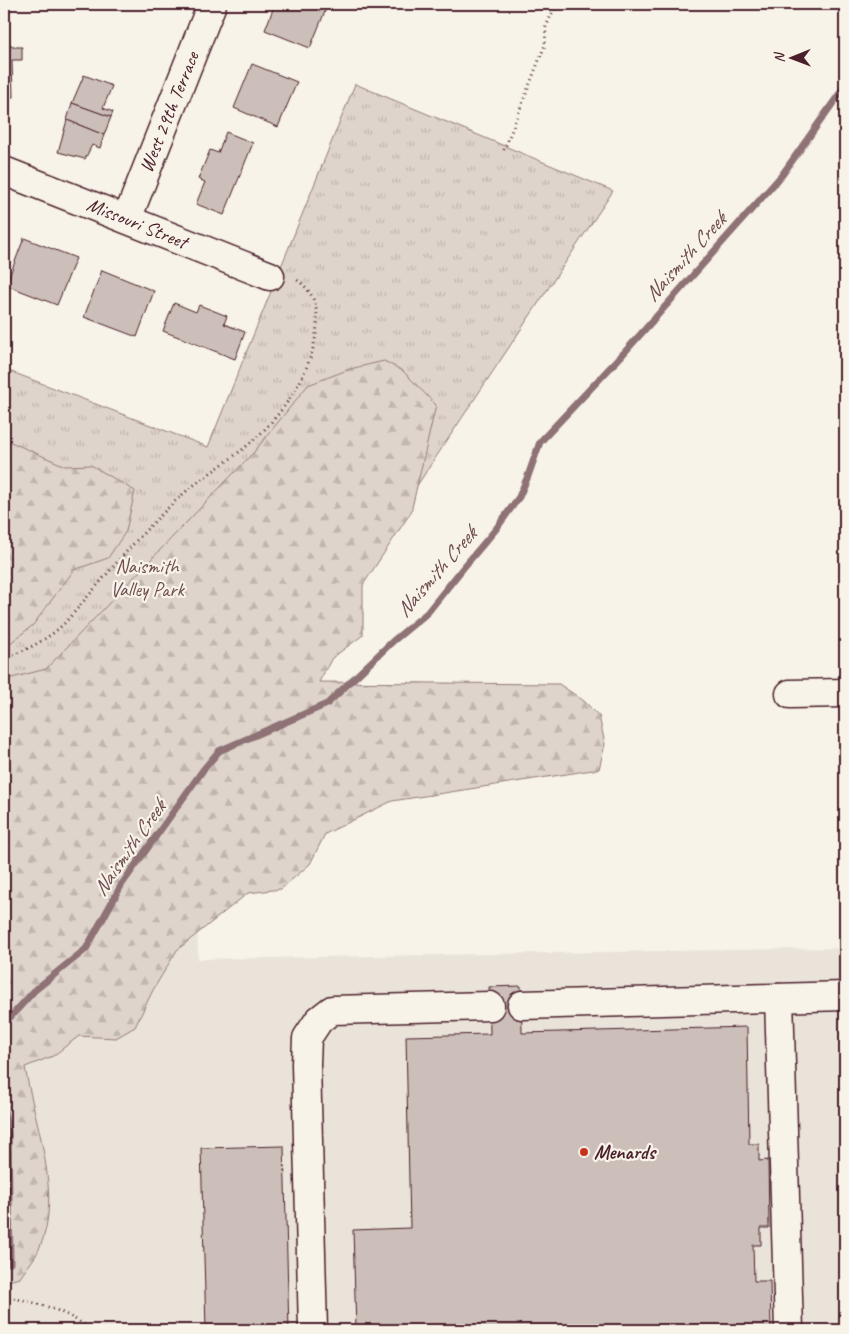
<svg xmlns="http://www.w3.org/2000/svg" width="849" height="1334" viewBox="0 0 849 1334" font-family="Caveat,sans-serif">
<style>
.built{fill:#eae3da}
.grass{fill:url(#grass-tufts);stroke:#947a7c}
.forest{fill:url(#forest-firs);stroke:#947a7c}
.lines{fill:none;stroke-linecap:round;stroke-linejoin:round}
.stream{stroke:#8e7275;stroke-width:7}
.building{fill:#ccbfb9;stroke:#4a1f2b}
.minor-casing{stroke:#4a1f2b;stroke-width:31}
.path{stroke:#4a1f2b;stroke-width:3;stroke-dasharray:1 4;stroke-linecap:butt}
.minor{stroke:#f7f3e8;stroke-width:28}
.poi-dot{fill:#c8321e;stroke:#f7f3e8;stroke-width:2}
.labels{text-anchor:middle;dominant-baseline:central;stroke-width:4.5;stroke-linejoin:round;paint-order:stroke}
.street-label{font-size:20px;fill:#4a1f2b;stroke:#f7f3e8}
.park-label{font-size:20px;fill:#6f4c53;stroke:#f7f3e8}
.poi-label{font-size:20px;font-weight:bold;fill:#4a1f2b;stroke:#f7f3e8;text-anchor:start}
.water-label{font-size:21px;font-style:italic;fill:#6c4950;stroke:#f7f3e8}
</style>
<defs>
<pattern id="grass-tufts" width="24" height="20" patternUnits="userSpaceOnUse" patternTransform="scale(1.25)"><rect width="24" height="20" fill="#ded4cc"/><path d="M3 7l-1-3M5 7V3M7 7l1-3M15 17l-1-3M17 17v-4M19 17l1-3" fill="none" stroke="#c0b6af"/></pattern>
<pattern id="forest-firs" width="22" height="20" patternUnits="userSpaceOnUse" patternTransform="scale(1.25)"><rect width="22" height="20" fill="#ded4cc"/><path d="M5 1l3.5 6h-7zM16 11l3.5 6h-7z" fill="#c0b6af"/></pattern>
</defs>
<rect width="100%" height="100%" fill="#f7f3e8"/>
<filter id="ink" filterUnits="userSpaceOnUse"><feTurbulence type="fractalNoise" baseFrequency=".02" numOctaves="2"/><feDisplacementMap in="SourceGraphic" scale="10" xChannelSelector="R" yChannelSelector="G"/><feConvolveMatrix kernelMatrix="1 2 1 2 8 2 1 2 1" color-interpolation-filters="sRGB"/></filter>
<g filter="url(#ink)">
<path class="built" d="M 193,718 L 198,959 L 845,948 L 845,1330 L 4,1330 L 4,722 Z"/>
<path class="grass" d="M 355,84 L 613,191 L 263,717 L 4,722 L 4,369 L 208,447 Z"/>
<g class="forest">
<path d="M 384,361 L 403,371 L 436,405 L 411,512 L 363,585 L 363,635 L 332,658 L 319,682 L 559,684 L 584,701 L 599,716 L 605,744 L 599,769 L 392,801 L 325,834 L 310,864 L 281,889 L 248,893 L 177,950 L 153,990 L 135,1027 L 116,1038 L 79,1036 L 53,1056 L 25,1067 C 34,1121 64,1196 39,1249 C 35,1259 26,1268 20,1278 L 4,1282 L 4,680 L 46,669 L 254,452 L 308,385 L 350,369 Z"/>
<path d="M 4,439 L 65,466 L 91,465 L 135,491 L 126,531 L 108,558 L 74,570 L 33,625 L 4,648 Z"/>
</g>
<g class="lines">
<g class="stream">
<path d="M 4,1024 L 35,990 L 86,949 L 122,884 L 203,770 L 219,751 L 327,704 L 393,641 L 427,613 L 463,568 L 496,529 L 519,497 L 528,476 L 540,442 L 623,354 L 782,175 L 845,86"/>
<path d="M 4,1112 L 8,1132 L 10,1263"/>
</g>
</g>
<g class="building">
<path d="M 113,4 L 125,4 L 123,8 Z"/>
<path d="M 275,4 L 328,4 L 310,48 L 265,30 Z"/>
<path d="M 12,45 L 12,47 L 22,47 L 22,60 L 12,60 L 13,97 L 4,98 L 4,46 Z"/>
<path d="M 252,64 L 297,82 L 278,127 L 234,108 Z"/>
<path d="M 84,75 L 112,86 L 103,108 L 113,112 L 111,117 L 72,103 Z"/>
<path d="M 72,103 L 111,117 L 104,135 L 67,120 Z"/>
<path d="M 67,120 L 104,135 L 100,148 L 92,145 L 85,159 L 58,152 Z"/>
<path d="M 226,132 L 253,143 L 224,215 L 196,204 L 205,182 L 198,179 L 210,150 L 218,153 Z"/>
<path d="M 24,238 L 76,258 L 57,305 L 6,285 Z"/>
<path d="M 102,270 L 154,291 L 137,337 L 84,317 Z"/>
<path d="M 174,303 L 196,312 L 199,305 L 227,316 L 224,324 L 245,332 L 235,359 L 163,331 Z"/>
<path d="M 521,986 L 522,1033 L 747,1027 L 749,1144 L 759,1144 L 759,1161 L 768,1160 L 769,1228 L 761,1228 L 761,1245 L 753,1245 L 754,1281 L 770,1281 L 771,1330 L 356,1330 L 353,1230 L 410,1228 L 406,1036 L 490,1034 L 489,987 Z"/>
<path d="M 284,1146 L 289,1330 L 206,1330 L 201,1148 Z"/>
</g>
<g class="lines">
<g class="minor-casing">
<g id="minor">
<path d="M 4,171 L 270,276"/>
<path d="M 127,219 L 212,4"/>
<path d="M 790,694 L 845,693"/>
<path d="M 779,998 L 789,1330"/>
<path d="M 522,1005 L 845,996"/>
<path d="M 313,1330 L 306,1064 L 307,1038 L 319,1020 L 332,1010 L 490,1006"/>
</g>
</g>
<g class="path">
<path d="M 504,150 L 545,45 L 546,27 L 556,4"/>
<path d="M 4,659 C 23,651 41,643 57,630 C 69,620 79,606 90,594 C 112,568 134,542 158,518 C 170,506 181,495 194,485 C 216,468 241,453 260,434 C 289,406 314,366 317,325 C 318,304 312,289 294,278"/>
<path d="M 4,1296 C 37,1303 64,1309 91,1330"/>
</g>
<use href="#minor" class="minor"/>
</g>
</g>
<circle class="poi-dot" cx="584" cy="1152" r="5"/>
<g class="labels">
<g class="street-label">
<text transform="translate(169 112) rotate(-68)">West 29th Terrace</text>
<text transform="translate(137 223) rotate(22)">Missouri Street</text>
</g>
<g class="park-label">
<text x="147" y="566">Naismith<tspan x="147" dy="23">Valley Park</tspan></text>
</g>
<g class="poi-label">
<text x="594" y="1152">Menards</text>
</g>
<g class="water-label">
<text transform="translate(685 257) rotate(-48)">Naismith Creek</text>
<text transform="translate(436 572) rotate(-49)">Naismith Creek</text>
<text transform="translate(129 848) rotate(-55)">Naismith Creek</text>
</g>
</g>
<rect width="849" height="1334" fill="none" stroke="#f7f3e8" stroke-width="20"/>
<rect x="10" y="10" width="829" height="1314" fill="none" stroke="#4a1f2b" stroke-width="2" filter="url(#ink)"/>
<g transform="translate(792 58) rotate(269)" stroke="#f7f3e8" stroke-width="4" paint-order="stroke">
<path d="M0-4L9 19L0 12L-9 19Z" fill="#4a1f2b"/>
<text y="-8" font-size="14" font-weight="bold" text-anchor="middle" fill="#4a1f2b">N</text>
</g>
</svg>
